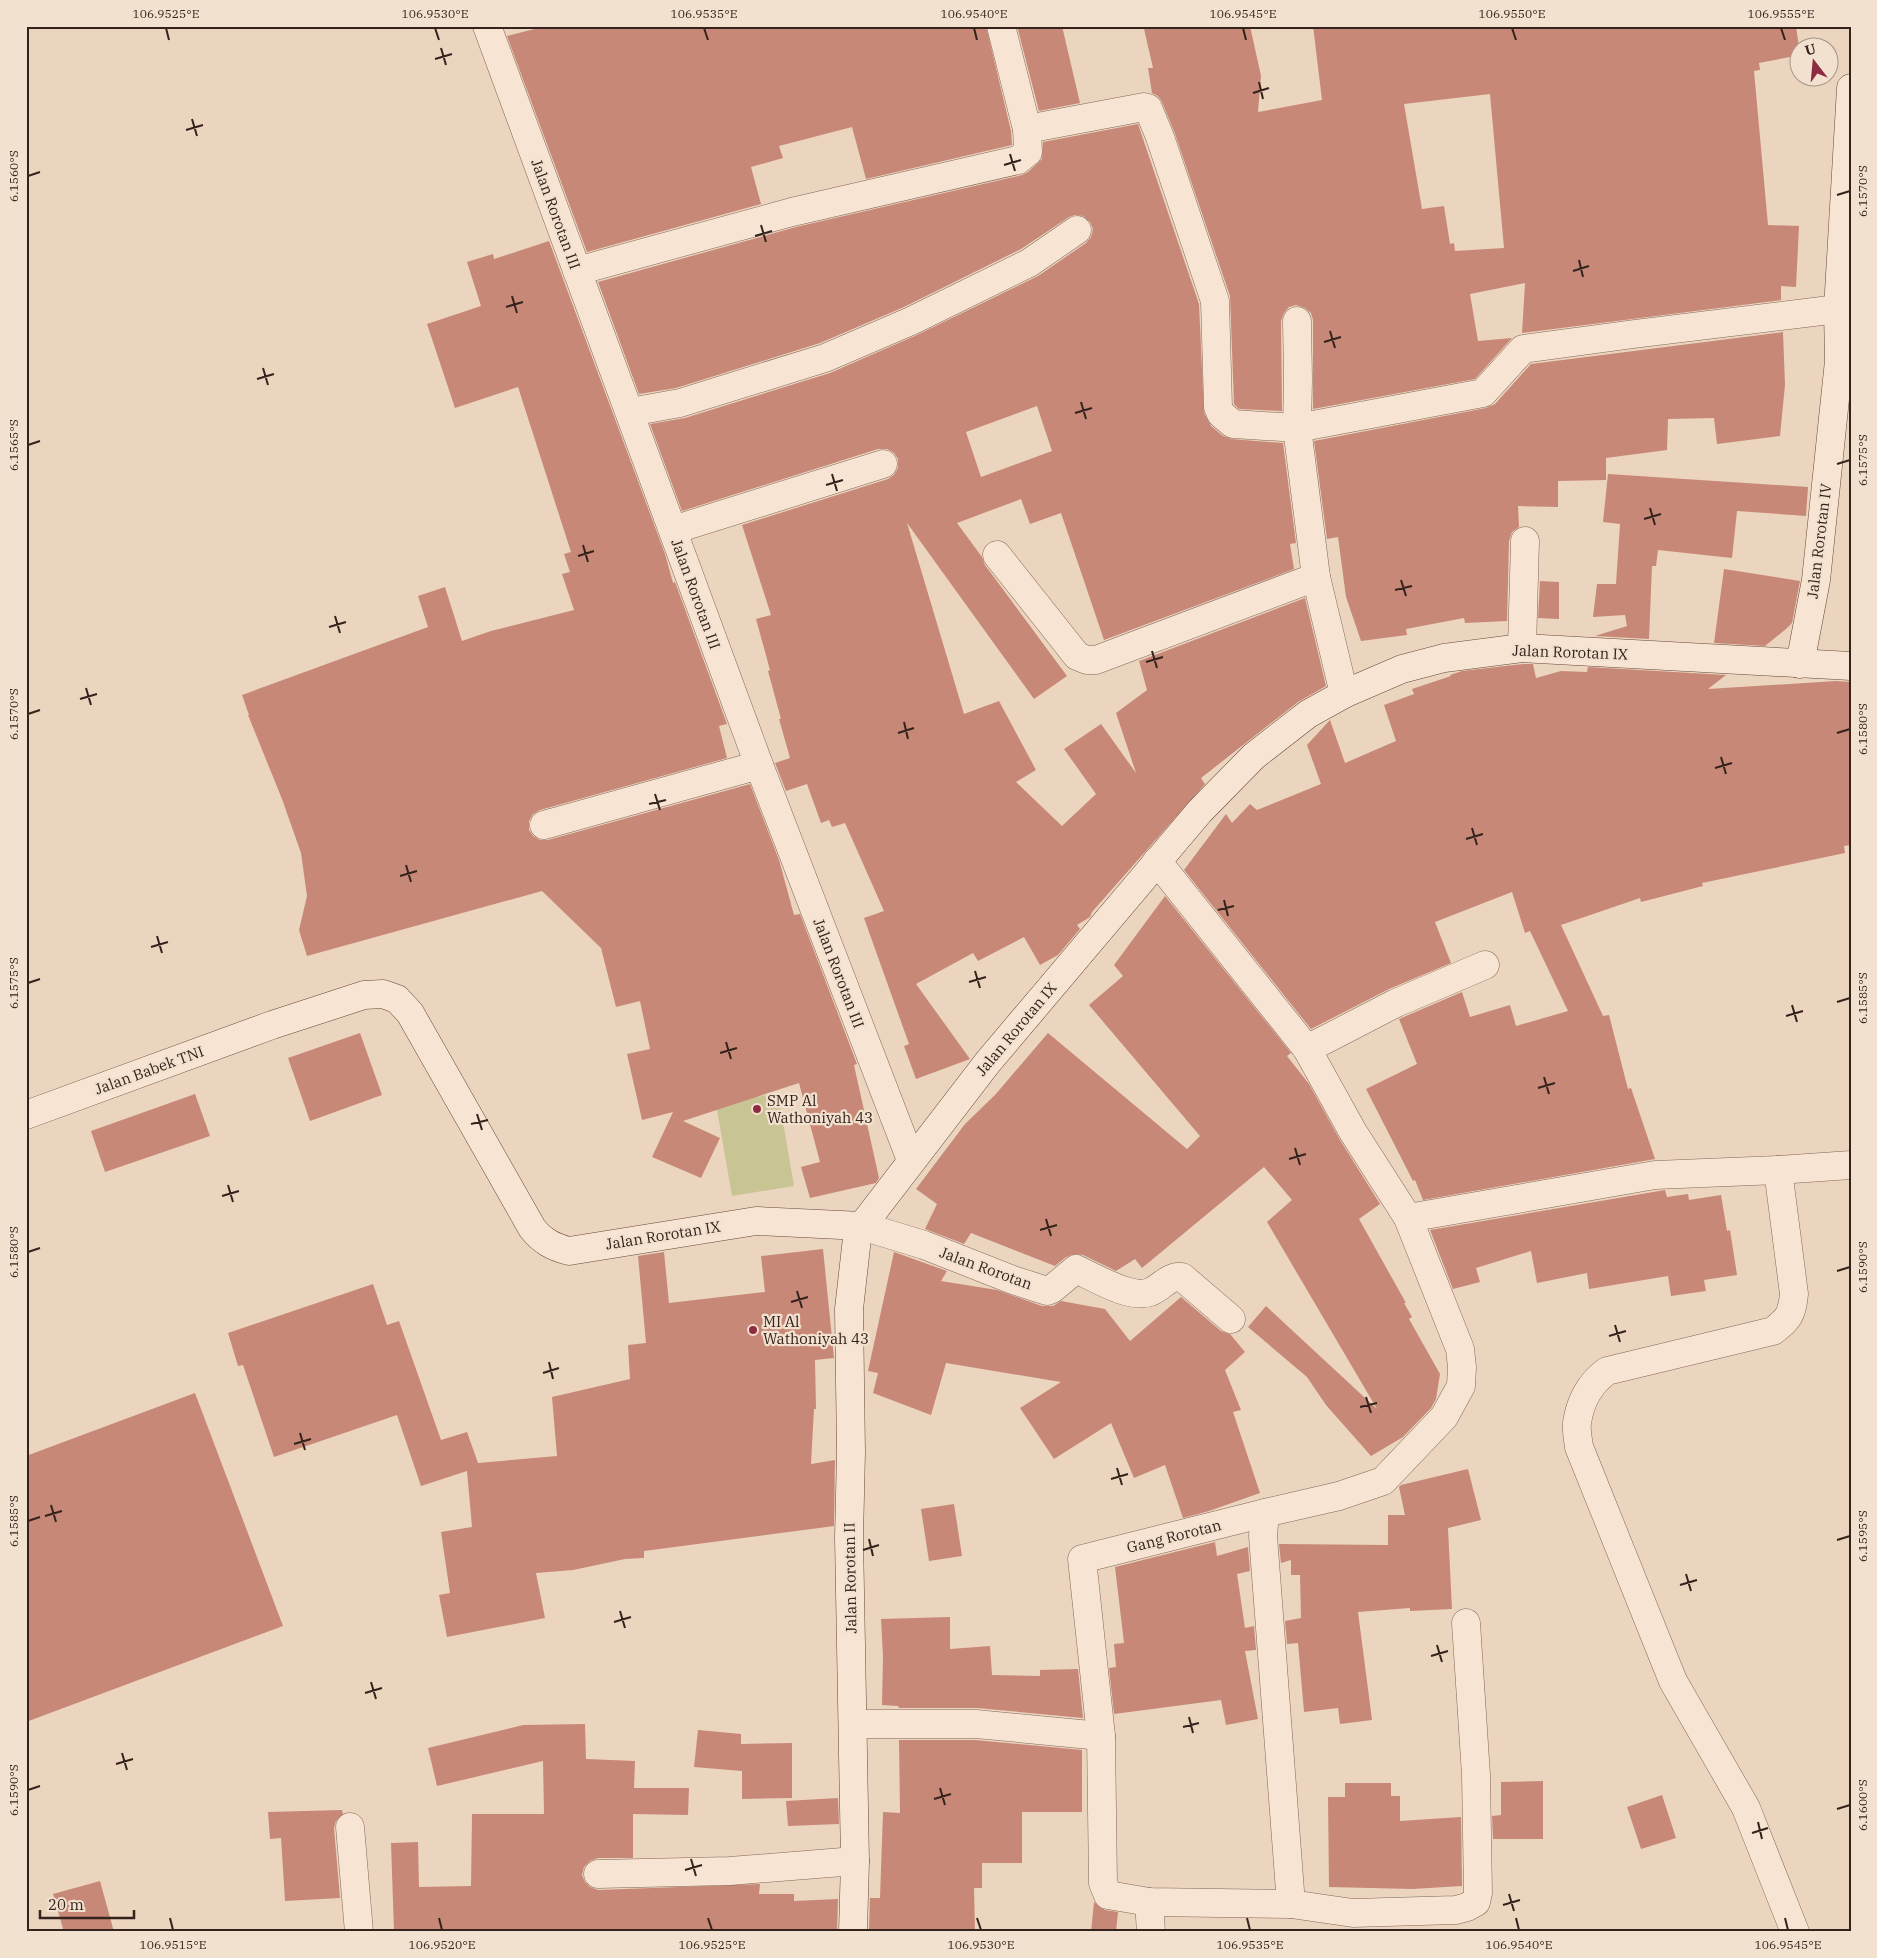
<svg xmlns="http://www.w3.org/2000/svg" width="1877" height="1958" viewBox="0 0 1877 1958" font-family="'IBM Plex Serif',serif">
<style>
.garden{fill:#c9c494}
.building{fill:#c88877;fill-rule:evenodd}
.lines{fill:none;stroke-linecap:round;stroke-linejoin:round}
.street-casing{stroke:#836659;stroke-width:29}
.secondary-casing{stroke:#65483c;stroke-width:29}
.street{stroke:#f7e4d2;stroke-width:28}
.secondary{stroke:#f7e4d2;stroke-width:28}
.ticks{fill:none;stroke:#33231c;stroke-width:2}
.poi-dot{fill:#8f2b41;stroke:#f3e1cf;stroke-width:2}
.labels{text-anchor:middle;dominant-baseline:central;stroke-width:4.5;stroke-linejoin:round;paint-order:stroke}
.street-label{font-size:15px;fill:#33231c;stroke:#f3e1cf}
.poi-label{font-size:15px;fill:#33231c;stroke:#f3e1cf;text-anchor:start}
.neatline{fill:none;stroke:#33231c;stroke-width:2}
.ticks-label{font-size:12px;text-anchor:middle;fill:#33231c}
</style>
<rect width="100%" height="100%" fill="#ebd5bf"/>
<path class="garden" d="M 778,1093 L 794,1186 L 732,1196 L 716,1104 Z"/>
<g class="building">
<path d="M 546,26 L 986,26 L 1011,131 L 1012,145 L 866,179 L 852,127 L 779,146 L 783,158 L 751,167 L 761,204 L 587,252 L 507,36 Z"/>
<path d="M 1017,26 L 1062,26 L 1080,103 L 1039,111 Z"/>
<path d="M 1157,26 L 1250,26 L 1261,76 L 1258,112 L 1322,100 L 1313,26 L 1796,26 L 1800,55 L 1759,63 L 1760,70 L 1754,71 L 1768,225 L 1799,226 L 1796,287 L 1781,286 L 1781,300 L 1522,333 L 1525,283 L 1470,294 L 1478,341 L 1512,338 L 1475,379 L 1313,409 L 1313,320 L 1311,313 L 1305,308 L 1296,305 L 1289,307 L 1284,313 L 1281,321 L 1282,411 L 1239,409 L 1234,404 L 1230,296 L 1174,131 L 1162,102 L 1158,96 L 1152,93 L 1148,68 L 1153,68 L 1144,29 ZM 1490,94 L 1504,248 L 1455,251 L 1454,243 L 1450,244 L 1444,206 L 1422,209 L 1404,104 Z"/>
<path d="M 1138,124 L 1199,304 L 1204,413 L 1211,426 L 1223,436 L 1231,439 L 1283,443 L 1296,543 L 1290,544 L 1294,569 L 1104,640 L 1061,513 L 1030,524 L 1021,499 L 957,523 L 982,557 L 985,565 L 1067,676 L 1034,699 L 907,523 L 964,714 L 999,701 L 1036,770 L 1016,782 L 1062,826 L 1096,794 L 1064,749 L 1101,724 L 1136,773 L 1116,713 L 1147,690 L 1139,661 L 1305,598 L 1326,686 L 1298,702 L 1201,778 L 1205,784 L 1092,912 L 1090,917 L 1077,925 L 1080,929 L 1058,955 L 1040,965 L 1024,937 L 978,961 L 973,953 L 916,984 L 970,1059 L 916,1079 L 904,1046 L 909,1044 L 864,918 L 884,911 L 845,823 L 832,827 L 829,820 L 821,823 L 807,784 L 786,791 L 775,763 L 790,758 L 779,719 L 781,719 L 768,671 L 770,670 L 756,619 L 771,615 L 742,525 L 888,479 L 894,475 L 898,468 L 898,459 L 894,453 L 887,449 L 878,449 L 682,511 L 650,424 L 685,418 L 830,373 L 917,335 L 1038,276 L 1086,243 L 1091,237 L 1093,229 L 1090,222 L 1083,216 L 1075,215 L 1069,217 L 1021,249 L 904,307 L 820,343 L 676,388 L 639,394 L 598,282 L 796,227 L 1022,175 L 1028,172 L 1042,159 L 1043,142 ZM 1037,406 L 1052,451 L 981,477 L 966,432 Z"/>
<path d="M 549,241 L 665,554 L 673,583 L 675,582 L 727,724 L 719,726 L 727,758 L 540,810 L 533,814 L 529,821 L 529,830 L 533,836 L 540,840 L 548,840 L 750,784 L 779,860 L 794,915 L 800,914 L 857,1064 L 854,1065 L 879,1178 L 876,1183 L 810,1198 L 801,1167 L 820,1162 L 799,1083 L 683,1121 L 720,1138 L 701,1178 L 652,1157 L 673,1112 L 642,1120 L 627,1054 L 650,1049 L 640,1001 L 616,1007 L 601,948 L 542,891 L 307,956 L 299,930 L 307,896 L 301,853 L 282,799 L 248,715 L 249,715 L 242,695 L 428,627 L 418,596 L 445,587 L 462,641 L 491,631 L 574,610 L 562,574 L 570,572 L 564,554 L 571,552 L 518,387 L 455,408 L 427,324 L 481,306 L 467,262 L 493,254 L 494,259 Z"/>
<path d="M 1783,332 L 1785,385 L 1780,436 L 1717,444 L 1714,418 L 1668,419 L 1667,450 L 1606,458 L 1606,480 L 1558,481 L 1558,507 L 1518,506 L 1519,527 L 1512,532 L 1509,541 L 1507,621 L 1465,623 L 1464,618 L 1406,629 L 1407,635 L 1361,641 L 1346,597 L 1338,537 L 1327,539 L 1314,441 L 1486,408 L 1495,404 L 1531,364 Z"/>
<path d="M 1608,474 L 1808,487 L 1806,516 L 1737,511 L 1732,558 L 1658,550 L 1656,566 L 1652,566 L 1649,639 L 1595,636 L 1627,626 L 1625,615 L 1593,617 L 1597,584 L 1616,584 L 1620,524 L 1603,522 Z"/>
<path d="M 1724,569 L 1800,581 L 1792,623 L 1786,629 L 1765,646 L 1714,643 Z"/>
<path d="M 1540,581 L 1559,582 L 1559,619 L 1538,618 Z"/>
<path d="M 1523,664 L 1533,664 L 1536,678 L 1561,671 L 1587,672 L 1588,667 L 1726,675 L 1708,689 L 1836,681 L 1851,682 L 1851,845 L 1844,846 L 1845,853 L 1702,883 L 1703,886 L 1641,902 L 1640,898 L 1561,925 L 1603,1016 L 1609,1015 L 1628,1089 L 1631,1088 L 1655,1159 L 1423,1200 L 1415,1180 L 1413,1181 L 1366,1089 L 1417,1064 L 1399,1019 L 1462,992 L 1470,1017 L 1510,1005 L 1516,1026 L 1568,1011 L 1530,931 L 1525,933 L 1512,892 L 1435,922 L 1451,963 L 1389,989 L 1311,1029 L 1184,870 L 1226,814 L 1232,823 L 1250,804 L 1257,810 L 1321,784 L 1307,745 L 1330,720 L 1345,763 L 1396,741 L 1384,705 L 1414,694 L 1412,689 L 1451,676 L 1450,675 L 1462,671 Z"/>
<path d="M 1165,896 L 1291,1053 L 1287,1056 L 1309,1084 L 1340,1140 L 1380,1204 L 1359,1219 L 1406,1303 L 1404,1303 L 1412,1317 L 1409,1319 L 1440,1374 L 1436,1399 L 1431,1408 L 1403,1437 L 1371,1456 L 1326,1405 L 1307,1377 L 1248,1327 L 1266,1306 L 1377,1409 L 1267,1222 L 1292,1200 L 1264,1167 L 1142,1268 L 1135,1259 L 1116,1271 L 1083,1255 L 1075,1254 L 1066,1257 L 1055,1266 L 971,1233 L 964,1244 L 925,1229 L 937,1204 L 916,1189 L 965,1124 L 995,1095 L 1048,1033 L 1187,1149 L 1200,1136 L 1089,1005 L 1123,976 L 1114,965 Z"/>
<path d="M 360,1033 L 382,1095 L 310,1121 L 288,1058 Z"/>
<path d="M 195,1094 L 210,1136 L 105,1172 L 91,1131 Z"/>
<path d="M 1665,1190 L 1667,1197 L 1688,1194 L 1689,1200 L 1721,1195 L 1727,1231 L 1730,1230 L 1737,1275 L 1704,1280 L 1706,1291 L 1671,1296 L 1668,1276 L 1589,1289 L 1587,1273 L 1537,1283 L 1531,1251 L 1476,1268 L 1480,1282 L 1453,1289 L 1430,1230 Z"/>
<path d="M 823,1249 L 834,1358 L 815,1360 L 816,1409 L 814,1409 L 811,1464 L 835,1460 L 834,1526 L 644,1551 L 644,1558 L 625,1559 L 573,1570 L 536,1573 L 545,1618 L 447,1637 L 439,1595 L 450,1593 L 441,1532 L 472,1527 L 467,1471 L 421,1486 L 397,1415 L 274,1457 L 243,1365 L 238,1366 L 228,1333 L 373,1284 L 387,1325 L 399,1321 L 441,1440 L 467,1432 L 478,1463 L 557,1456 L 552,1397 L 630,1379 L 628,1345 L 646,1343 L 638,1256 L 664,1252 L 669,1303 L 765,1292 L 761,1256 Z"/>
<path d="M 894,1252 L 947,1271 L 941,1281 L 997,1290 L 1042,1306 L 1053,1306 L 1061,1301 L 1105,1309 L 1130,1341 L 1181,1297 L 1221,1331 L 1230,1334 L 1245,1352 L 1225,1370 L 1241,1410 L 1233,1412 L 1260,1493 L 1209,1511 L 1183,1518 L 1165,1465 L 1134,1478 L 1111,1423 L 1054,1459 L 1020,1408 L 1061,1382 L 946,1363 L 931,1415 L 873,1393 L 878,1373 L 868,1371 Z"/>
<path d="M 195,1393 L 283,1626 L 26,1722 L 26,1456 Z"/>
<path d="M 1468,1469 L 1481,1520 L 1448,1528 L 1452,1609 L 1410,1611 L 1410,1608 L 1358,1612 L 1372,1720 L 1340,1724 L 1338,1708 L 1304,1712 L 1298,1643 L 1287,1644 L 1285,1621 L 1301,1618 L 1300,1575 L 1291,1575 L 1291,1560 L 1281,1563 L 1279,1544 L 1388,1545 L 1388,1515 L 1405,1515 L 1399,1487 L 1401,1485 Z"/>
<path d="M 954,1504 L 962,1556 L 929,1561 L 921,1509 Z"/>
<path d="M 1215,1542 L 1217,1556 L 1248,1547 L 1250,1571 L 1237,1574 L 1245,1628 L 1254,1626 L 1256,1650 L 1245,1651 L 1258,1719 L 1226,1725 L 1221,1700 L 1114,1714 L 1109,1668 L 1116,1667 L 1114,1644 L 1124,1643 L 1115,1567 Z"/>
<path d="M 950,1617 L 950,1649 L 990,1646 L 992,1675 L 1040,1676 L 1040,1670 L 1078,1669 L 1083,1718 L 977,1708 L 899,1708 L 898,1706 L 882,1705 L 883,1657 L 881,1619 Z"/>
<path d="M 585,1724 L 586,1759 L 635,1761 L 634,1788 L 689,1788 L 688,1815 L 633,1814 L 633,1858 L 598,1858 L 590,1861 L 584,1867 L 582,1875 L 585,1882 L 590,1887 L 598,1890 L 760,1884 L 759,1894 L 794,1894 L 794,1901 L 838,1899 L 837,1931 L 394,1932 L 391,1843 L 418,1842 L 419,1887 L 471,1886 L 472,1814 L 544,1814 L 543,1761 L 437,1786 L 428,1748 L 523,1725 Z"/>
<path d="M 698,1730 L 741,1734 L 741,1744 L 792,1743 L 792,1798 L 742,1799 L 742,1771 L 694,1767 Z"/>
<path d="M 899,1740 L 975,1740 L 1082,1750 L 1082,1812 L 1022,1812 L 1022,1863 L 982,1863 L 982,1888 L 974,1888 L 975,1932 L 869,1930 L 870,1898 L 880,1898 L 883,1812 L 900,1813 Z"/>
<path d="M 1543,1781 L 1543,1839 L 1493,1839 L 1492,1816 L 1501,1815 L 1501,1782 Z"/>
<path d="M 1345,1783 L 1391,1783 L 1391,1796 L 1400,1796 L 1400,1821 L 1461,1817 L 1462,1886 L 1412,1889 L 1329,1887 L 1328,1797 L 1345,1797 Z"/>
<path d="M 1662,1795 L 1676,1838 L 1641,1849 L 1627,1807 Z"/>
<path d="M 838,1798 L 839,1824 L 788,1826 L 786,1801 Z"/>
<path d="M 342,1810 L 343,1814 L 336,1821 L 334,1828 L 340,1898 L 285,1901 L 281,1838 L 270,1839 L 268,1812 Z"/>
<path d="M 100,1881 L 114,1932 L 64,1932 L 53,1894 Z"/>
<path d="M 1094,1902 L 1105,1910 L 1118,1912 L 1116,1932 L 1091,1932 Z"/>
</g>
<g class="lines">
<g class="street-casing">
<g id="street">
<path d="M 487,26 L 759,765 L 911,1160"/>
<path d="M 1027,129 L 1144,107 L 1148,108 L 1160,137 L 1215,301 L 1218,407 L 1221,414 L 1233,424 L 1297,428 L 1483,393 L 1523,349 L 1634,334 L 1838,309"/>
<path d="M 577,271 L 792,212 L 1018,160 L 1028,152 L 1027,129 L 1001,26"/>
<path d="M 1297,321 L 1298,379 L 1297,428 L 1316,577 L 1344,694"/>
<path d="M 630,412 L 680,403 L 825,358 L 911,321 L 1029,263 L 1077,230"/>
<path d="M 673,530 L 883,464"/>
<path d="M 997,555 L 1077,656 L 1087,660 L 1096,660 L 1316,577"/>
<path d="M 1522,648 L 1525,541"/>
<path d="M 544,825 L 759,765"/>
<path d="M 1157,861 L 1307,1049 L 1353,1132 L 1408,1218 L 1460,1349 L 1462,1367 L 1461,1386 L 1444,1417 L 1383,1481 L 1339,1496 L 1265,1513 L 1263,1536 L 1291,1904"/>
<path d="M 1307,1049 L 1396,1003 L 1485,965"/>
<path d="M 1778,1170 L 1794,1294 C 1792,1314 1789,1319 1773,1331 L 1607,1371 C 1590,1383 1580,1402 1577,1423 C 1576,1430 1578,1439 1579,1447 L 1673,1681 L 1746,1808 L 1795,1932"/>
<path d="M 1408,1218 L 1655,1175 L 1778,1170 L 1851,1165"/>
<path d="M 862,1226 L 924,1245 L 1013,1280 L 1047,1291 L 1052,1289 L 1076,1269 C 1094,1277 1131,1300 1150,1292 C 1161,1288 1169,1275 1182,1277 L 1231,1319"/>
<path d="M 1265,1513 L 1082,1559 L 1101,1736 L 1103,1883 L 1108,1895 L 1149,1902 L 1291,1904 L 1353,1913 L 1456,1910 L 1467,1907 L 1476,1902 L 1478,1893 L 1476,1775 L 1466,1623"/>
<path d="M 853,1724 L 976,1724 L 1101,1736"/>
<path d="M 350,1827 L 359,1932"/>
<path d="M 598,1874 L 730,1871 L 855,1861"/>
<path d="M 1149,1902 L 1151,1932"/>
</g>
</g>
<g class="secondary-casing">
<g id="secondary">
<path d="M 1800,664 L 1816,580 L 1839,361 L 1838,309 L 1851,88"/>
<path d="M 26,1115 L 272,1025 L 364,995 L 383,994 L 397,999 L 410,1013 L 532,1228 C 542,1241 553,1247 569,1251 L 756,1221 L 862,1226"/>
<path d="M 853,1932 L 855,1861 L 849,1538 L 851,1452 L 849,1309 L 857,1238 L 862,1226 L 988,1062 L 1200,811 L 1254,756 L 1308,714 L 1344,694 L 1402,669 L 1444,658 L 1522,648 L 1851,666"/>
</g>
</g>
<use href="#street" class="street"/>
<use href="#secondary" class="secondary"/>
</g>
<path class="ticks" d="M 166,28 L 169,40M 435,28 L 439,40M 704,28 L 708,40M 974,28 L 977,40M 1243,28 L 1246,40M 1512,28 L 1516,40M 1781,28 L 1785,40M 441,48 L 446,65M 435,59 L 452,54M 1259,82 L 1263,99M 1253,93 L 1269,88M 192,119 L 197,136M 186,130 L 203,125M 1010,154 L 1015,171M 1004,165 L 1021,160M 28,176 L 40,172M 1837,195 L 1850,191M 761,225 L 766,242M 755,236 L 772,231M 1579,260 L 1583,277M 1573,271 L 1589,266M 512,296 L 517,313M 506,307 L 523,302M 1330,331 L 1335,348M 1324,342 L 1341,337M 263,368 L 268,385M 257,379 L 274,374M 1081,402 L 1086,419M 1075,413 L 1092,408M 28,445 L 40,441M 1837,464 L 1850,460M 832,474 L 837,491M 826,485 L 843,480M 1650,508 L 1655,525M 1644,519 L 1661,514M 583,545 L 588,562M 578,556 L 594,551M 1401,580 L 1406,596M 1395,590 L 1412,586M 335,616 L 340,633M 329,627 L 346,622M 1152,651 L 1157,668M 1146,662 L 1163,657M 86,688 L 91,705M 80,699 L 97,694M 28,714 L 40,710M 904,722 L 908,739M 898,733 L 914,728M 1837,733 L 1850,729M 1721,757 L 1726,774M 1715,768 L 1732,763M 655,794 L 660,810M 649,804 L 666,800M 1472,828 L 1477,845M 1466,839 L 1483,834M 406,865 L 411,882M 400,876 L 417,871M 1224,900 L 1228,916M 1218,910 L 1234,906M 157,936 L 162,953M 151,947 L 168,942M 975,971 L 980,988M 969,982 L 986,977M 28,983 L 40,979M 1837,1002 L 1850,998M 1792,1005 L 1797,1022M 1786,1016 L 1803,1011M 726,1042 L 731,1059M 720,1053 L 737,1048M 1544,1077 L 1549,1094M 1538,1088 L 1555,1083M 477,1114 L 482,1130M 471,1124 L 488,1120M 1295,1148 L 1300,1165M 1289,1159 L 1306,1154M 228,1185 L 233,1202M 222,1196 L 239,1191M 1046,1219 L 1051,1236M 1040,1230 L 1057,1225M 28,1252 L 40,1248M 1837,1271 L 1850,1267M 797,1291 L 802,1308M 791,1302 L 808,1297M 1615,1325 L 1620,1342M 1609,1336 L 1626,1331M 549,1362 L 553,1379M 543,1373 L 559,1368M 1366,1397 L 1371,1413M 1360,1407 L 1377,1403M 300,1433 L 305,1450M 294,1444 L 311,1439M 1117,1468 L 1122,1485M 1111,1479 L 1128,1474M 51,1505 L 56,1522M 45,1516 L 62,1511M 28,1521 L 40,1517M 869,1539 L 873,1556M 1837,1540 L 1850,1536M 863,1550 L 879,1545M 1686,1574 L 1691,1591M 1680,1585 L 1697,1580M 620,1611 L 625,1628M 614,1622 L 631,1617M 1437,1645 L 1442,1662M 1431,1656 L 1448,1651M 371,1682 L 376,1699M 365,1693 L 382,1688M 1189,1717 L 1193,1733M 1183,1727 L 1199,1723M 122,1753 L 127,1770M 116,1764 L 133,1759M 940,1788 L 945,1805M 28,1790 L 40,1786M 934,1799 L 951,1794M 1837,1809 L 1850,1805M 1758,1822 L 1762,1839M 1752,1833 L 1768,1828M 691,1859 L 696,1876M 685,1870 L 702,1865M 1509,1894 L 1514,1911M 1503,1905 L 1520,1900M 170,1918 L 173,1930M 439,1918 L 442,1930M 708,1918 L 712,1930M 977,1918 L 981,1930M 1247,1918 L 1250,1930M 1516,1918 L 1519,1930M 1785,1918 L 1788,1930"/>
<g class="poi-dot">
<circle cx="757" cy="1109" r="5"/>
<circle cx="753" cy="1330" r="5"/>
</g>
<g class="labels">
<g class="street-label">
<text transform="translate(556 214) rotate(70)">Jalan Rorotan III</text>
<text transform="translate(1819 541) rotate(-83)">Jalan Rorotan IV</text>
<text transform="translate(696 594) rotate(70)">Jalan Rorotan III</text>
<text transform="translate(1570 652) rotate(2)">Jalan Rorotan IX</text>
<text transform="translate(839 973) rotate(69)">Jalan Rorotan III</text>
<text transform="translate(1016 1029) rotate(-50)">Jalan Rorotan IX</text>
<text transform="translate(149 1070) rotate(-20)">Jalan Babek TNI</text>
<text transform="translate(663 1235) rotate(-9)">Jalan Rorotan IX</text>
<text transform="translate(986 1268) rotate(20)">Jalan Rorotan</text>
<text transform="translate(1174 1536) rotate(-14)">Gang Rorotan</text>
<text transform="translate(850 1578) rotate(-91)">Jalan Rorotan II</text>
</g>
<g class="poi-label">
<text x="767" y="1100">SMP Al<tspan x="767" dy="17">Wathoniyah 43</tspan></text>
<text x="763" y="1321">MI Al<tspan x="763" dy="17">Wathoniyah 43</tspan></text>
</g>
</g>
<rect width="1877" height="1958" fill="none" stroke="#f3e1cf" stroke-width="55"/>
<g transform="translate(1814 62) rotate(344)"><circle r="24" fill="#f3e1cf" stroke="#a69587"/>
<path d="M0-4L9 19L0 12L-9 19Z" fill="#8f2b41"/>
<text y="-8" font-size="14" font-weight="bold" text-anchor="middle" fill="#33231c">U</text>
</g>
<path d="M40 1910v8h94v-8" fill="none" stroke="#33231c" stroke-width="2.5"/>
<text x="48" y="1910" font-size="15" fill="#33231c" stroke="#f3e1cf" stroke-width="4" paint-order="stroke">20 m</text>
<rect x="28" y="28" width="1822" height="1902" class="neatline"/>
<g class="ticks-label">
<text x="166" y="18">106.9525°E</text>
<text x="435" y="18">106.9530°E</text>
<text x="704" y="18">106.9535°E</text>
<text x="974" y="18">106.9540°E</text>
<text x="1243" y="18">106.9545°E</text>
<text x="1512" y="18">106.9550°E</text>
<text x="1781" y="18">106.9555°E</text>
<text transform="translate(14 176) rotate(-90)" y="4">6.1560°S</text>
<text transform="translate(1863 191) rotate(-90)" y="4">6.1570°S</text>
<text transform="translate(14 445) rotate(-90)" y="4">6.1565°S</text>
<text transform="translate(1863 460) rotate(-90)" y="4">6.1575°S</text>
<text transform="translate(14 714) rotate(-90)" y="4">6.1570°S</text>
<text transform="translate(1863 729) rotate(-90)" y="4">6.1580°S</text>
<text transform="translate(14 983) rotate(-90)" y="4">6.1575°S</text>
<text transform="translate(1863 998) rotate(-90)" y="4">6.1585°S</text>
<text transform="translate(14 1252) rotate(-90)" y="4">6.1580°S</text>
<text transform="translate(1863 1267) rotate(-90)" y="4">6.1590°S</text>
<text transform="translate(14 1521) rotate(-90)" y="4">6.1585°S</text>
<text transform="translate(1863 1536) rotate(-90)" y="4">6.1595°S</text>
<text transform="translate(14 1790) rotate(-90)" y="4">6.1590°S</text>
<text transform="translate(1863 1805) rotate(-90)" y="4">6.1600°S</text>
<text x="173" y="1949">106.9515°E</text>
<text x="442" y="1949">106.9520°E</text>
<text x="712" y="1949">106.9525°E</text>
<text x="981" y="1949">106.9530°E</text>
<text x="1250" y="1949">106.9535°E</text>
<text x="1519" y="1949">106.9540°E</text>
<text x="1788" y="1949">106.9545°E</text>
</g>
</svg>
